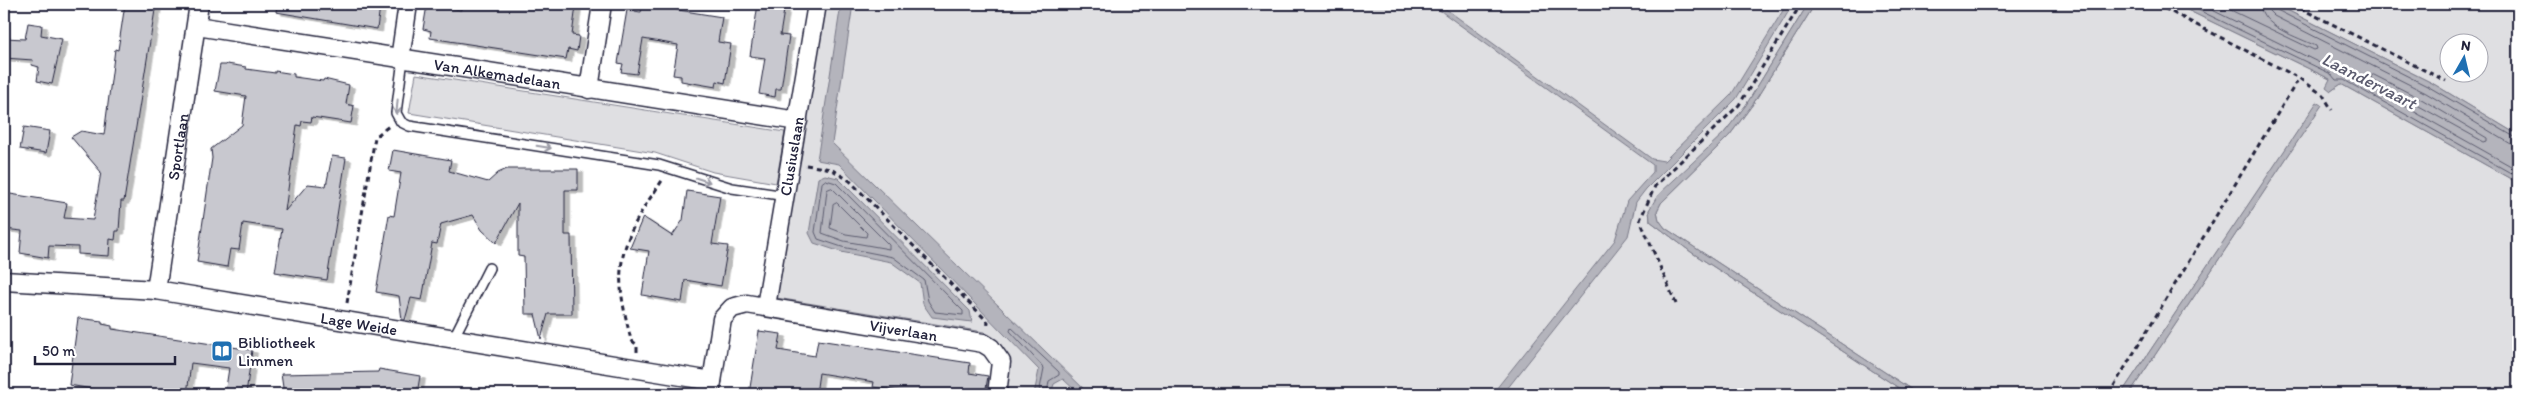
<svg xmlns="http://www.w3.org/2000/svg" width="2522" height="398" viewBox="0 0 2522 398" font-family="Itim,sans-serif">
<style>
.green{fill:#dfdfe2;stroke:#80808e;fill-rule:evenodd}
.water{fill:#b4b4bc;stroke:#7a7a88}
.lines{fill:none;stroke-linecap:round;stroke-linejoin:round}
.shore{stroke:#5c5c6f;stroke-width:1}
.building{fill:#c8c8cf;stroke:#22223b;filter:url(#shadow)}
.service-casing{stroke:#22223b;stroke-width:12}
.minor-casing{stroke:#22223b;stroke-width:21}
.path{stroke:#22223b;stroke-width:3;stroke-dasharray:5 4;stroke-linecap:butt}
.service{stroke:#fff;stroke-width:9}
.minor{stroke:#fff;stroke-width:18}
.oneway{stroke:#9c9ca7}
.labels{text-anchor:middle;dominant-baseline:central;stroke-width:5;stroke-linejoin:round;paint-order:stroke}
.street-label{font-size:16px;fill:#22223b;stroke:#fff}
.poi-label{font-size:16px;fill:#22223b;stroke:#fff;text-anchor:start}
.water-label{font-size:18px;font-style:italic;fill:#5c5c6f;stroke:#fff}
</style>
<defs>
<filter id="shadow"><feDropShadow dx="5.5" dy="3" stdDeviation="0" flood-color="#0004"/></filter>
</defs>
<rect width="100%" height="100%" fill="#fff"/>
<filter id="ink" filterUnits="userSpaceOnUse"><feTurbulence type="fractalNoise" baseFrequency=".02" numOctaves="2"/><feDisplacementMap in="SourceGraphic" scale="10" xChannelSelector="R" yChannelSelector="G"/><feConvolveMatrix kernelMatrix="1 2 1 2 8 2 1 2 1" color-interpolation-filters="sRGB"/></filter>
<g filter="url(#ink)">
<g class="green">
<path d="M 825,4 L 1808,4 L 1746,105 L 1724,133 L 1649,210 L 1650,221 L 1691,252 L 1908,394 L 1005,394 L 1009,362 L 984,332 L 777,298 Z"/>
<path d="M 1815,4 L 2175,4 L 2330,79 L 2331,91 L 2341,84 L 2518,183 L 2518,394 L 2129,394 L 2321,106 L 2317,103 L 2121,394 L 1918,394 L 1665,228 L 1659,220 L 1657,211 L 1661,203 L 1729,136 L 1753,104 Z"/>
<path d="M 2275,4 L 2518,4 L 2518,135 L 2432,83 ZM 2450,42 L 2480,42 L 2480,72 L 2450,72 Z"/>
<path d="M 416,74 L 785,132 L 776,183 L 713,172 L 655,153 L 409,113 Z"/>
</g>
<g class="water">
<path d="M 841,4 L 853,4 L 832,143 L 1089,394 L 1079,394 L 1063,379 L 1054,384 L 1051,394 L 1034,394 L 1039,370 L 839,164 L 817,160 Z"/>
<path d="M 1431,4 L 1439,4 L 1652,159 L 1664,161 L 1731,95 L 1787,4 L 1793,4 L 1736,99 L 1646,189 L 1636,202 L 1628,236 L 1503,394 L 1492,394 L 1615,240 L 1627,201 L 1653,172 L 1653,165 Z"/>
<path d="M 1808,4 L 1815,4 L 1753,104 L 1729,136 L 1661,203 L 1657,211 L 1659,220 L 1665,228 L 1918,394 L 1908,394 L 1691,252 L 1650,221 L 1649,210 L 1658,195 L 1724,133 L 1746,105 Z"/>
<path d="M 2175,4 L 2275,4 L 2432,83 L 2518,135 L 2518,183 L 2341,84 L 2331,91 L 2326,87 L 2330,79 Z"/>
<path d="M 2317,102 L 2322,105 L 2129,394 L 2121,394 Z"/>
<path d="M 825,175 L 838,178 L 970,311 L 972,322 L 932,317 L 923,304 L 920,283 L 891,262 L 841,252 L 814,243 L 809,233 L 818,178 Z"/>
</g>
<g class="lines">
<g class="shore">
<path d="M 2186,4 L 2331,74 L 2336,80 L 2344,80 L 2518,177"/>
<path d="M 2200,4 L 2340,73 L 2347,74 L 2518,170"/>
<path d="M 2218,4 L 2314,50 L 2317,49 L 2316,46 C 2298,37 2261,27 2260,4"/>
<path d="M 2268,4 L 2269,11 L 2274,16 L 2426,93 L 2511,144 L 2518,145"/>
<path d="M 2274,4 L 2277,10 L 2429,87 L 2518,139"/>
<path d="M 2374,75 L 2423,100 L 2487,138 L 2487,141 L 2484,142 L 2372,80 L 2371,76 Z"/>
<path d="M 826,180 L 836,183 L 963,311 L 963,315 L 935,312 L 928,301 L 924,280 L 893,257 L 842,247 L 818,239 L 815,232 L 822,183 Z"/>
<path d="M 832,188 L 889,245 L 889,249 L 844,241 L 822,233 L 827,190 Z"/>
<path d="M 837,203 L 867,233 L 866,237 L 846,234 L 830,228 L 833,205 Z"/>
<path d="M 1039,394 L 1044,368 L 1010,331 L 1011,327 L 1059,372 L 1059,375 L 1049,381 L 1047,394"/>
</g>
</g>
<g class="building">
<path d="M 125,4 L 156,4 L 124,201 L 121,201 L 119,231 L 116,231 L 115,240 L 110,239 L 109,256 L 78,254 L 78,247 L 49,246 L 48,258 L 20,253 L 22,231 L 4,229 L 4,193 L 67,203 L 64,218 L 93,220 L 101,172 L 71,137 L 81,131 L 104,135 L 115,49 L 118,50 Z"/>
<path d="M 277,4 L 367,4 L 380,6 L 377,29 L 276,12 Z"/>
<path d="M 461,4 L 564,4 L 576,6 L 572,35 L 579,36 L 577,51 L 568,49 L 566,59 L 430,38 L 431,31 L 423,29 L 427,5 L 461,10 Z"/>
<path d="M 643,4 L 673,4 L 672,9 L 722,17 L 718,42 L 731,44 L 725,83 L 717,81 L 716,87 L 681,81 L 681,76 L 673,75 L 678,45 L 643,39 L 637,74 L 621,72 L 623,64 L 618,63 L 627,10 L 641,12 Z"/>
<path d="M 758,4 L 785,4 L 780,35 L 789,36 L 781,89 L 776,89 L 775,97 L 759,94 L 765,58 L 750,56 Z"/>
<path d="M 28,23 L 42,25 L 41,35 L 62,39 L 52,84 L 37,81 L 39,67 L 32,65 L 33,60 L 4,58 L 4,38 L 25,39 Z"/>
<path d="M 227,64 L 246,67 L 246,69 L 275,73 L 275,71 L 294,74 L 294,77 L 323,81 L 324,79 L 349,85 L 346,104 L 354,106 L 351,123 L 312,117 L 311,122 L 302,121 L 301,126 L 297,125 L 285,211 L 308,184 L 326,186 L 332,156 L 346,158 L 327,280 L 275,272 L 282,229 L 243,223 L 239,250 L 230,249 L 227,267 L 197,262 L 212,158 L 211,149 L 242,125 L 246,96 L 215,91 L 220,65 L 226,65 Z"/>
<path d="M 24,127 L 50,131 L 46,153 L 20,149 Z"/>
<path d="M 393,150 L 451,160 L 449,171 L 488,182 L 498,173 L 507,169 L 578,169 L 578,190 L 565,190 L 565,235 L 571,235 L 572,314 L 548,314 L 541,339 L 535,314 L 525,314 L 524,257 L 518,256 L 518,203 L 496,243 L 482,230 L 473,215 L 441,224 L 437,244 L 432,243 L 422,300 L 411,298 L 405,320 L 402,320 L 399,296 L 376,292 L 389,215 L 394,216 L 401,173 L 389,171 Z"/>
<path d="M 687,191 L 720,196 L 712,244 L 728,246 L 721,286 L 685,280 L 682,302 L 642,295 L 649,251 L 630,248 L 643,217 L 672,236 L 683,220 Z"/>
<path d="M 78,318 L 102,321 L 102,324 L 112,326 L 112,329 L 252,350 L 246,394 L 225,394 L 229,368 L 191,363 L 187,394 L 98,394 L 98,390 L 69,385 Z"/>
<path d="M 759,331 L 781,334 L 778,350 L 815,356 L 818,340 L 970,363 L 969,373 L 988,376 L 985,394 L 919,394 L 873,387 L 874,382 L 819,373 L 816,394 L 772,391 L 771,394 L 749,394 Z"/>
<path d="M 379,369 L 420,376 L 417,394 L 284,394 L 281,374 L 378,372 Z"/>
</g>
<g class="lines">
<g class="service-casing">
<g id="service">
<path d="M 403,59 L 396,113 L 401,122 L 409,126 L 659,165 L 732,188 L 786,196"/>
<path d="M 453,339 L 489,268"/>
</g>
</g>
<g class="minor-casing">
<g id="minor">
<path id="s1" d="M 197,26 L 798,121"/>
<path d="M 400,59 L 408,4"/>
<path d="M 589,89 L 602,4"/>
<path id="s2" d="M 4,281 L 156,290 L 712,381"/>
<path id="s3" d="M 156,290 L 199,4"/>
<path id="s4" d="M 766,306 L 817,4"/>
<path id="s5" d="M 710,394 L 722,319 L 732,308 L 747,304 L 983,343 L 991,348 L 1001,362 L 997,394"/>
</g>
</g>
<g class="path">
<path d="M 2156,4 L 2299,78 L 2323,95 L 2332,110"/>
<path d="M 2292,4 L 2446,81"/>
<path d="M 806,165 L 831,169 L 850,181 L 988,322 L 987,328"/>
<path d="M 347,303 L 375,137 L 389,126"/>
<path d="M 1676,304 L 1640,220 L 1655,186 L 1739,105 L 1801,4"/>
<path d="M 637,352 L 637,345 L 631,340 C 619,290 613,264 638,218 C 645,204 655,192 663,179"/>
<path d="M 2109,394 L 2299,78"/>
</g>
<use href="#service" class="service"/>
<use href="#minor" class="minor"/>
</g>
<defs><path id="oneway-shaft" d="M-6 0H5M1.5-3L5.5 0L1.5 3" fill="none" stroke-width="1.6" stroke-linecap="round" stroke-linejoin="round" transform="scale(1.25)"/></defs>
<g class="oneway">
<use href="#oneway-shaft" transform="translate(397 107) rotate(95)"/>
<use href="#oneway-shaft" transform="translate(544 147) rotate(9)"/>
<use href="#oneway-shaft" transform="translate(703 180) rotate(18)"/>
</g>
</g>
<defs>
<g id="library-square" transform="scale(1.125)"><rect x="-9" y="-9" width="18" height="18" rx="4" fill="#1f6fb2" stroke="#fff"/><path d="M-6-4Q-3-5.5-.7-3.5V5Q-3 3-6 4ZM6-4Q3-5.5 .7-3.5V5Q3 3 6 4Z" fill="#fff"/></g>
</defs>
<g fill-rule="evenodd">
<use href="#library-square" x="222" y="351"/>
</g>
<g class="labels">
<g class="street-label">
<text stroke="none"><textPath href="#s1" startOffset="304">Van Alkemadelaan</textPath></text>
<text stroke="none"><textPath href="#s3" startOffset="145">Sportlaan</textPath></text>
<text stroke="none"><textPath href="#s4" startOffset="152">Clusiuslaan</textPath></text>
<text stroke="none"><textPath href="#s2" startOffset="358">Lage Weide</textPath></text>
<text stroke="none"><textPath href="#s5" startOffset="265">Vijverlaan</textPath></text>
</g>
<g class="poi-label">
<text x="238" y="342">Bibliotheek<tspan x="238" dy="18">Limmen</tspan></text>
</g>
<g class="water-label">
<text transform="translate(2369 81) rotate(27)">Laandervaart</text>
</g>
</g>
<rect width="2522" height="398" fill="none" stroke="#fff" stroke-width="20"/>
<rect x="10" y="10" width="2502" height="378" fill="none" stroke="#22223b" stroke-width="2" filter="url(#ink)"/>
<g transform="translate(2464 58) rotate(8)"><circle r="24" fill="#ffffff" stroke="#a7a7b1"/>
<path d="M0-4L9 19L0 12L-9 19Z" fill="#1f6fb2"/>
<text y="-8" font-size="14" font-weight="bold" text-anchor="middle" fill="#22223b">N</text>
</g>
<path d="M35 356v8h140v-8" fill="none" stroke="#22223b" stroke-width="2.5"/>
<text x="42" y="356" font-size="15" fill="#22223b" stroke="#ffffff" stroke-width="4" paint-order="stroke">50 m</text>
</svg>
